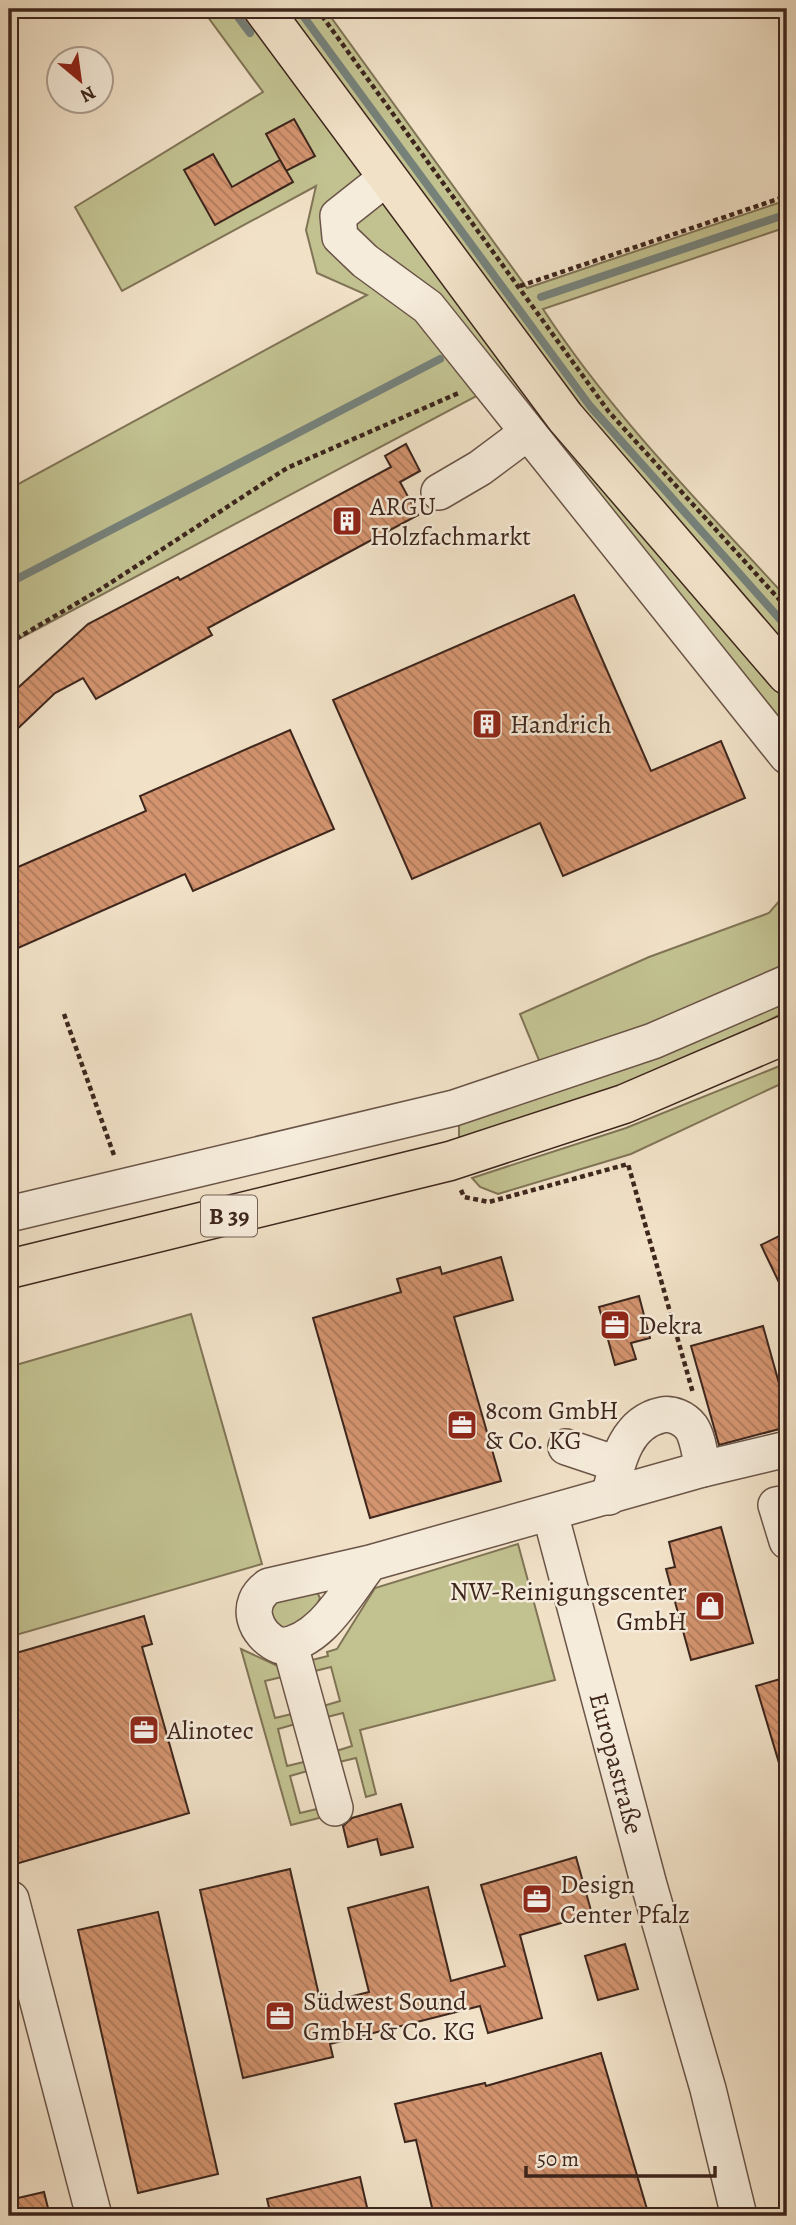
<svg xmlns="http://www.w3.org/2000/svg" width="796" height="2225" viewBox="0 0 796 2225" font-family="Alegreya,serif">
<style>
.green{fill:#c2c190;stroke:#807456;stroke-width:2}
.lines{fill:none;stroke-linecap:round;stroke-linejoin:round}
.stream{stroke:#76817a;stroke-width:8}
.building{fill:url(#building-back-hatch);stroke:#3e261d;stroke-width:2}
.minor-casing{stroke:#6b5548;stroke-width:38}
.major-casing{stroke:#3e261d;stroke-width:41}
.path{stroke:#3e261d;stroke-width:4.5;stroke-dasharray:5 3.5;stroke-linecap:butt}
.minor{stroke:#f6ecdb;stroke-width:35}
.major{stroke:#f1e1c7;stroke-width:38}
.labels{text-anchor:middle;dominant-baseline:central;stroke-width:5;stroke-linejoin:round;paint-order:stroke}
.shield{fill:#f6ecdb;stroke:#756156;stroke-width:2}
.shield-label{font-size:24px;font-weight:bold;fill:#3e261d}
.poi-label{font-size:26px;fill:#3e261d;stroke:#f6ecdb;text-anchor:start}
.street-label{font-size:26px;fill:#3e261d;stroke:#f6ecdb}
</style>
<defs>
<pattern id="building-back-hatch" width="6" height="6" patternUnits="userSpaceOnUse" patternTransform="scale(1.75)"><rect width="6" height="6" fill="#d3946f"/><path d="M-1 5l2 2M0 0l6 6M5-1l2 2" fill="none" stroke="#ad795b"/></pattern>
</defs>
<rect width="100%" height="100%" fill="#f1e1c7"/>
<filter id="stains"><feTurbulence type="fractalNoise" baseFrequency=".00286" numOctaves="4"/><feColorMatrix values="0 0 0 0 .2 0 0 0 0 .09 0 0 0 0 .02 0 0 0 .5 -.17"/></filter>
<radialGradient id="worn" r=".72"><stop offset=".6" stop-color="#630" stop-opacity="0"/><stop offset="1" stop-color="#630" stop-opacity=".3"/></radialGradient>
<g class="green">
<path d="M 202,9 L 325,9 L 527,288 L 787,200 L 787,227 L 543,309 C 612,415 702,505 787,598 L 787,733 L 499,384 L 9,644 L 9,489 L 367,295 L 317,273 L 306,230 L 316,186 L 122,291 L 75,207 L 263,92 Z"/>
<path d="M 787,892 L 787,1011 L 701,1055 L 626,1084 L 459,1139 L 459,1113 L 550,1087 L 520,1014 L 649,957 L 769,913 Z"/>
<path d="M 787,1063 L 787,1081 L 631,1154 L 498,1194 L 480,1187 L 472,1178 L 626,1128 Z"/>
<path d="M 191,1314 L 262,1564 L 9,1637 L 9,1367 Z"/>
<path d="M 518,1544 L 555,1680 L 360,1730 L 376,1794 L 366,1797 L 356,1758 L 335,1763 L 333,1752 L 352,1746 L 343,1713 L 323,1718 L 320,1707 L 340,1701 L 331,1667 L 311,1672 L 308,1661 L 328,1656 L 327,1652 L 337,1649 L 375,1588 Z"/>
<path d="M 317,1592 L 320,1598 L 314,1612 L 283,1631 L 268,1615 C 277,1593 296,1595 317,1592 Z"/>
<path d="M 241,1649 L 280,1667 L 286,1676 L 265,1681 L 275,1718 L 296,1713 L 299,1723 L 278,1729 L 287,1766 L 308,1761 L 311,1770 L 290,1776 L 300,1813 L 321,1808 L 335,1814 L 291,1825 Z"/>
</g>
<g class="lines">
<g class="stream">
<path d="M 232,9 L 250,33"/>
<path d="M 298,9 L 590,406 L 787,627"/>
<path d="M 541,297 L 787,214"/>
<path d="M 9,583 L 440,359"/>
</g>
</g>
<g class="building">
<path d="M 294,119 L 315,156 L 286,171 L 266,134 Z"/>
<path d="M 213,154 L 232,187 L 280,160 L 293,182 L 215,225 L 184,170 Z"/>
<path d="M 406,444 L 420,471 L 400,482 L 418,515 L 208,628 L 212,635 L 96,699 L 83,678 L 55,693 L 9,737 L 9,696 L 88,624 L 178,577 L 180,580 L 391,467 L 385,456 Z"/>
<path d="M 574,595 L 651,771 L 721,741 L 745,798 L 563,876 L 540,823 L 412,879 L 333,700 Z"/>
<path d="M 290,730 L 334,829 L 193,891 L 185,874 L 9,952 L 9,871 L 146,811 L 140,796 Z"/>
<path d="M 787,1232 L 787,1299 L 761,1245 Z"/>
<path d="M 501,1257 L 513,1300 L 454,1317 L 501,1481 L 370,1518 L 313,1318 L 401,1292 L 397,1279 L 440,1267 L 442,1274 Z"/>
<path d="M 639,1296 L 650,1338 L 631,1343 L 636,1359 L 615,1365 L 599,1307 Z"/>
<path d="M 763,1326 L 787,1412 L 787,1427 L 719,1445 L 691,1346 Z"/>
<path d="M 721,1527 L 753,1643 L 691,1660 L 666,1569 L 675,1567 L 669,1542 Z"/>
<path d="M 144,1616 L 152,1644 L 142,1647 L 189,1813 L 9,1866 L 9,1655 Z"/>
<path d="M 787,1677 L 787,1772 L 782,1773 L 756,1686 Z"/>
<path d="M 401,1804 L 413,1847 L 381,1855 L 377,1839 L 348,1847 L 343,1826 L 352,1818 Z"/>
<path d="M 576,1857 L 592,1914 L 520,1935 L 542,2018 L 488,2033 L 480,2006 L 330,2044 L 333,2057 L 243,2078 L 200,1890 L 290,1869 L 321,2004 L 369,1992 L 348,1908 L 428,1887 L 451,1981 L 505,1966 L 481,1885 Z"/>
<path d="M 158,1912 L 218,2174 L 138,2193 L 78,1930 Z"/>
<path d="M 625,1944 L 638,1989 L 598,2000 L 585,1956 Z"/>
<path d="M 601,2053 L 649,2216 L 434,2216 L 416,2140 L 405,2142 L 395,2104 L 485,2083 L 486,2086 Z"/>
<path d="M 360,2177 L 369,2216 L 271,2216 L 267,2199 Z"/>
<path d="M 44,2192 L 50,2216 L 9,2216 L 9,2200 Z"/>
</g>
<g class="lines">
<g class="minor-casing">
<g id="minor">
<path d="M 386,178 L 338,216 L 340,237 L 365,261 L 428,307 L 787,756"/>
<path d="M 439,492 L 480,468 L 527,433"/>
<path d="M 9,1214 L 454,1108 L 653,1041 L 787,983"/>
<path d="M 566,1447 L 617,1464"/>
<path d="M 609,1497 C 617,1465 624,1423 662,1415 C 672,1413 684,1418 691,1427 C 698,1437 700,1456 703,1469"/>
<path d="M 787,1503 L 776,1505 L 787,1541"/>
<path id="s1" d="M 550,1513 L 649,1885 L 708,2089 L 739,2216"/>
<path d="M 370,1563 C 347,1592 321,1643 280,1646 C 254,1635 243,1603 269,1586 L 370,1563 L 703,1469 L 787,1449"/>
<path d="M 290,1645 L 335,1808"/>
<path d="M 9,1900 L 11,1899 L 94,2216"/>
</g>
</g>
<g class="major-casing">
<g id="major">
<path d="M 263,9 L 565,417 L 787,675"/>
<path d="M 9,1269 L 450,1161 L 624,1104 L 787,1034"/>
</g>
</g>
<g class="path">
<path d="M 317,9 L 609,412 L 787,608"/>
<path d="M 520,286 L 787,196"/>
<path d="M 9,643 L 101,589 L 287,468 L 461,392"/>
<path d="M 64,1014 L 115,1158"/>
<path d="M 461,1190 L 464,1197 L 489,1202 L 628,1164 L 693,1393"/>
</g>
<use href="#minor" class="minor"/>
<use href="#major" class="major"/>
</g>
<defs>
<g id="building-square" transform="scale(1.575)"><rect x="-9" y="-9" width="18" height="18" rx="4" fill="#8f2418" stroke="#f6ecdb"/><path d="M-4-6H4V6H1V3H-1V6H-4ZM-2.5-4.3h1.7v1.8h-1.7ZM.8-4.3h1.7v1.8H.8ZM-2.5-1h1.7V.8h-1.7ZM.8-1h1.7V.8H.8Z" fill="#fff"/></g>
<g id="office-square" transform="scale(1.575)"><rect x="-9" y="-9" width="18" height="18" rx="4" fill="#8f2418" stroke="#f6ecdb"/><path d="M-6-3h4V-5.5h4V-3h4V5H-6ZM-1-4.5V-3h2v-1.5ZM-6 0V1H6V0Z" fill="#fff"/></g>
<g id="shop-square" transform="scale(1.575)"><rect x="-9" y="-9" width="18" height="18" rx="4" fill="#8f2418" stroke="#f6ecdb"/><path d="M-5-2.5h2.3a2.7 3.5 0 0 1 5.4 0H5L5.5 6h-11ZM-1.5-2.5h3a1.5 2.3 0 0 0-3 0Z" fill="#fff"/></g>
</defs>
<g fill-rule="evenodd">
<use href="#building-square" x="347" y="521"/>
<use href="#building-square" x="487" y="724"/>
<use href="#office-square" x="615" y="1325"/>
<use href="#office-square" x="462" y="1425"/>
<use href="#shop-square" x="710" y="1606"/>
<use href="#office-square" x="144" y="1730"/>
<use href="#office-square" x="537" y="1899"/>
<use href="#office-square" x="280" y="2016"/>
</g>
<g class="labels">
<rect class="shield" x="201" y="1195.5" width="56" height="41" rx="5"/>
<g class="shield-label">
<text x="229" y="1216">B 39</text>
</g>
<g class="poi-label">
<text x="370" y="506">ARGU<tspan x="370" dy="30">Holzfachmarkt</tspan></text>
<text x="510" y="724">Handrich</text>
<text x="638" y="1325">Dekra</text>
<text x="485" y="1410">8com GmbH<tspan x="485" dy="30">&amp; Co. KG</tspan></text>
<text x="687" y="1591" text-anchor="end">NW-Reinigungscenter<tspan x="687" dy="30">GmbH</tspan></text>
<text x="167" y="1730">Alinotec</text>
<text x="560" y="1884">Design<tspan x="560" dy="30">Center Pfalz</tspan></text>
<text x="303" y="2001">Südwest Sound<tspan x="303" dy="30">GmbH &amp; Co. KG</tspan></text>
</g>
<g class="street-label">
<text stroke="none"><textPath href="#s1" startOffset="259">Europastraße</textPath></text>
</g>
</g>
<rect width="796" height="2225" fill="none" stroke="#f1e1c7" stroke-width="35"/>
<rect x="10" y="10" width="775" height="2204" fill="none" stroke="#3e261d" stroke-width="3.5"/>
<rect x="18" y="18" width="761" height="2190" fill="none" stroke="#3e261d" stroke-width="2"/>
<g transform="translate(80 80) rotate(151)"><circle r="33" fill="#f6ecdb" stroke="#ac9d8f" stroke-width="2"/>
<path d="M0-5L12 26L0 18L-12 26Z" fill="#8f2418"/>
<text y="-10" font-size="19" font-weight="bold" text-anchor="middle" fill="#3e261d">N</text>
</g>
<path d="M526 2166v10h189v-10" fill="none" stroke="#3e261d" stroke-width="3.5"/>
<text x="537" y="2166" font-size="21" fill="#3e261d" stroke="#f6ecdb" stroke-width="5" paint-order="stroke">50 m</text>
<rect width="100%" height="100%" filter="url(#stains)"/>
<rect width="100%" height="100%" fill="url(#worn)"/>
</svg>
